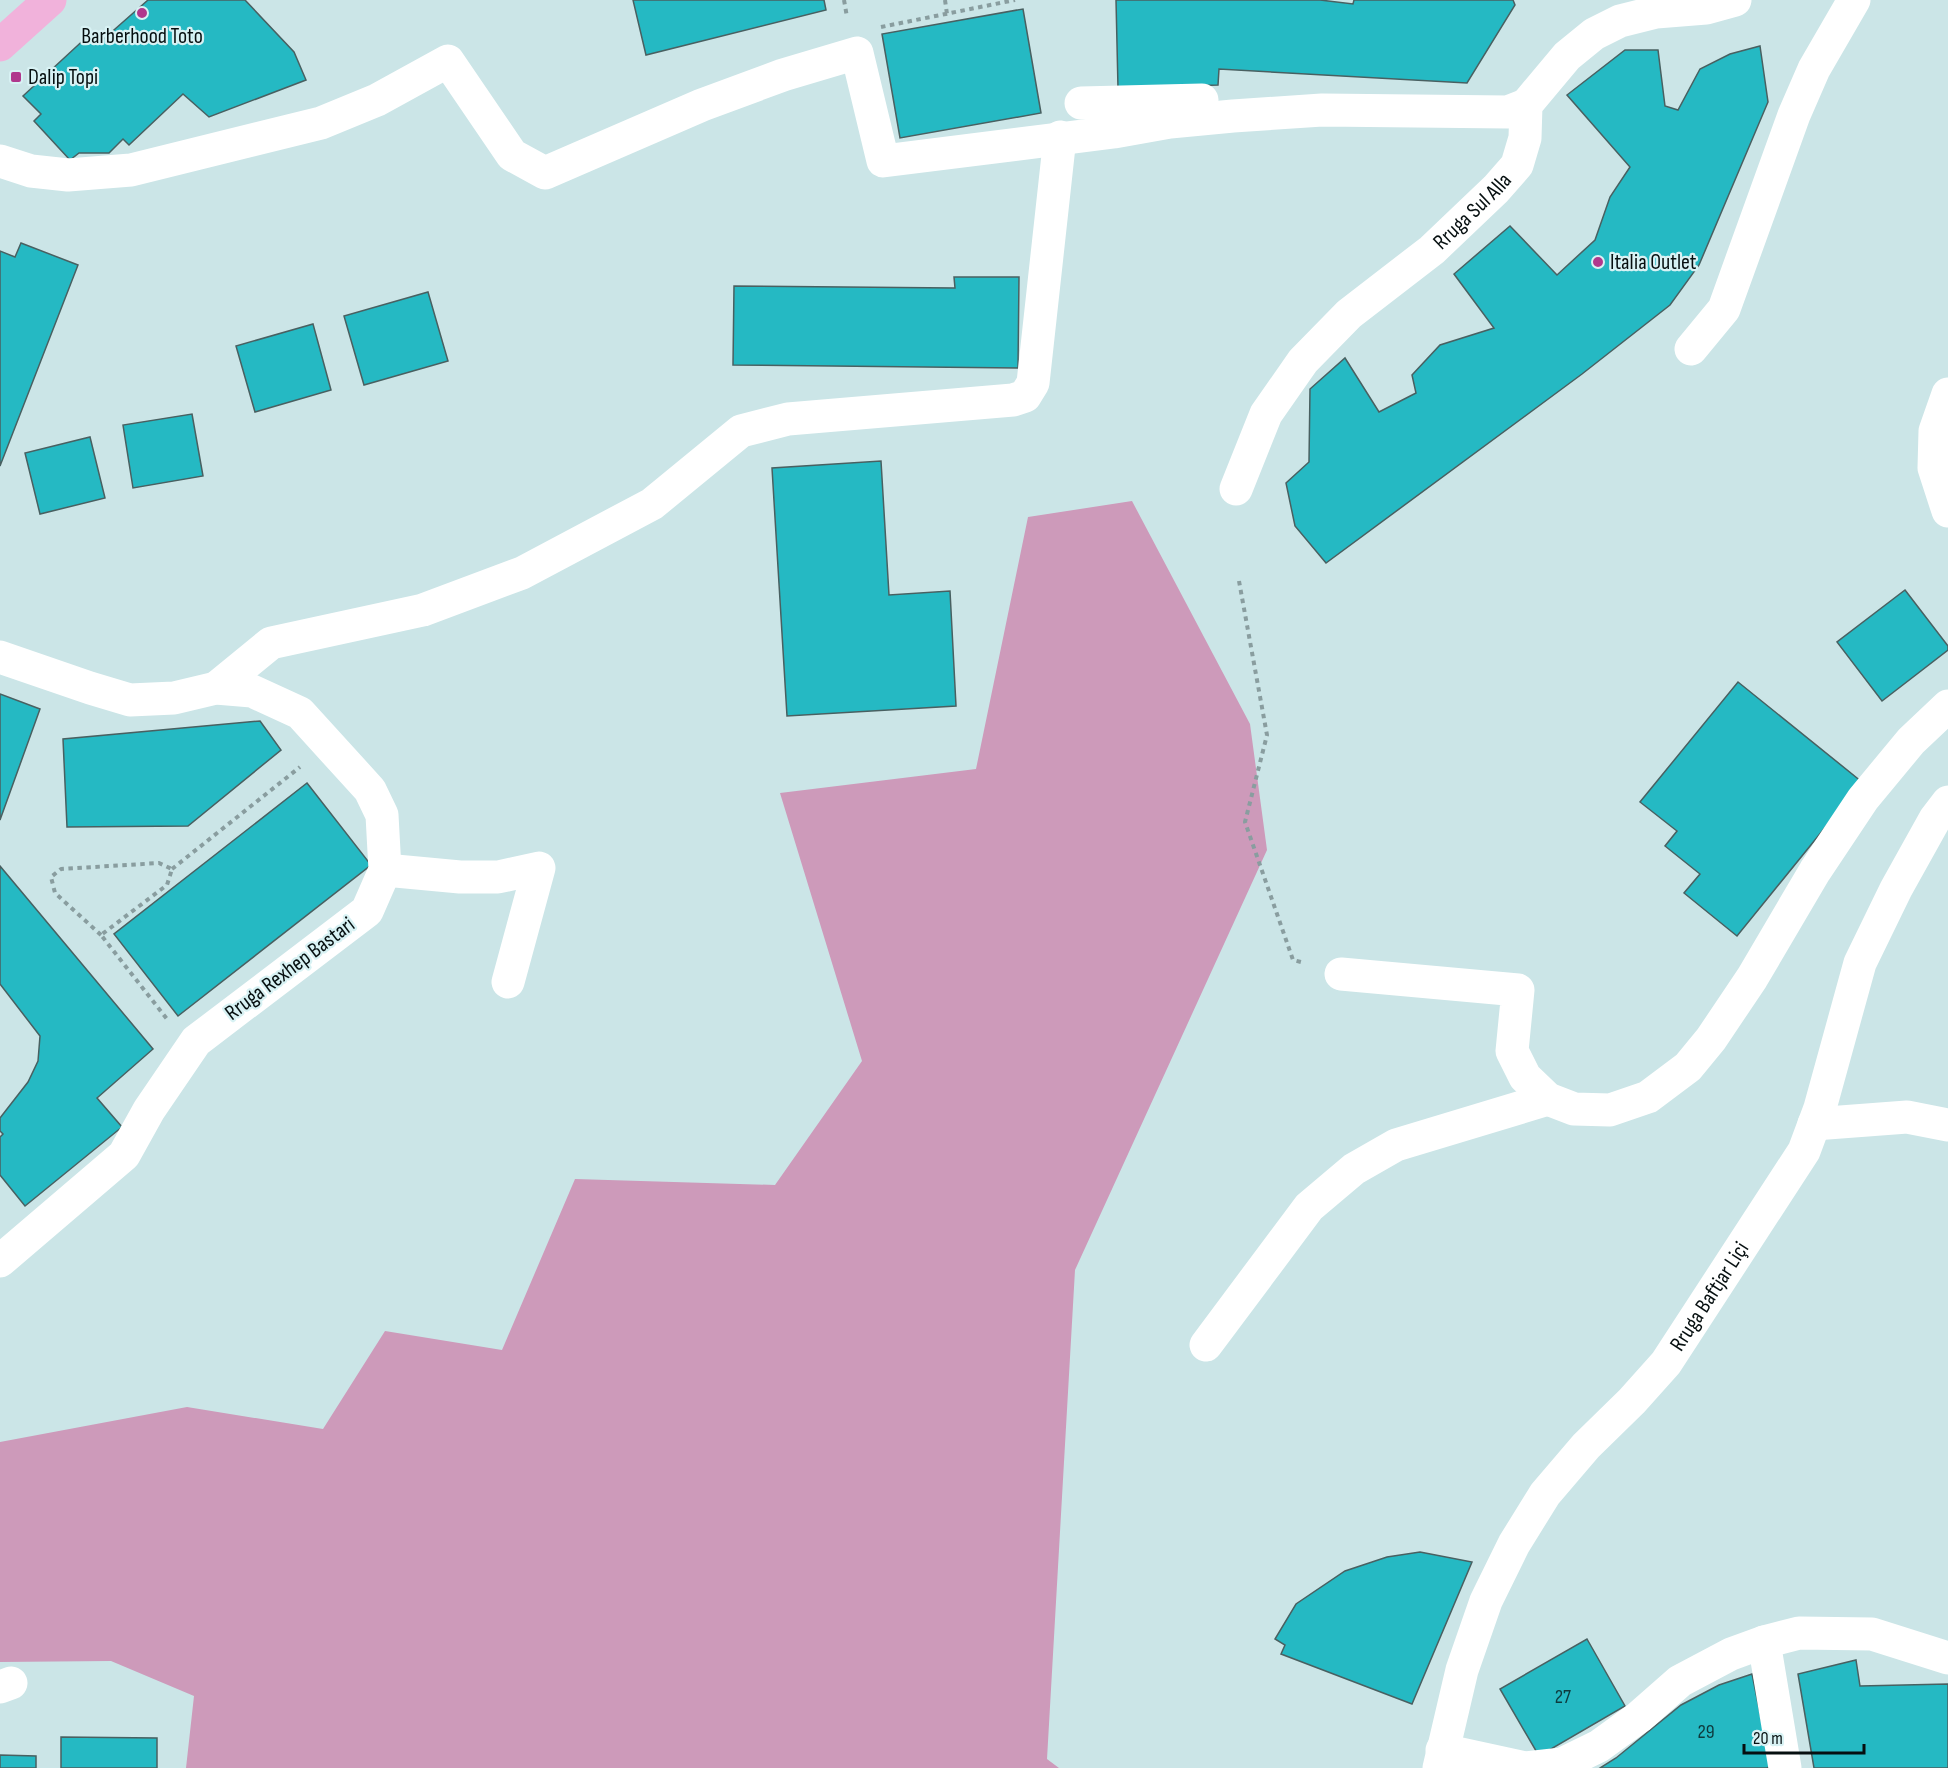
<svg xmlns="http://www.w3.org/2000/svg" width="1948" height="1768" viewBox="0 0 1948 1768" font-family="'Sofia Sans Condensed',sans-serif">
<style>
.green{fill:#cd9aba}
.building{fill:#25b9c3;stroke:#496061;stroke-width:1.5}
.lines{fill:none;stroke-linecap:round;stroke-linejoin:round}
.path{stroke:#899d9f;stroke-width:4;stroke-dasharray:4.5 4.5;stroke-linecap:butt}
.minor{stroke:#fff;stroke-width:33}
.major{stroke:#f1b2db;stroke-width:33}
.poi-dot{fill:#b0388d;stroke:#d8f2f4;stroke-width:2}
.labels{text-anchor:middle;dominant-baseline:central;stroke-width:4.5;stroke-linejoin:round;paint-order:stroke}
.number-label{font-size:20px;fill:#0e3a3d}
.poi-label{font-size:22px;fill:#060f10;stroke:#d8f2f4;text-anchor:start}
.street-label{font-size:22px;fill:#060f10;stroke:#d8f2f4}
</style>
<rect width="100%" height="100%" fill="#cbe5e7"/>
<path class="green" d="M 1132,501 L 1250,724 L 1267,850 L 1075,1270 L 1047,1759 L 1059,1768 L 186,1768 L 194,1696 L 111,1661 L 0,1662 L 0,1442 L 187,1407 L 323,1429 L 385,1331 L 502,1350 L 575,1179 L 775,1185 L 862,1061 L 780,793 L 976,769 L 1028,517 Z"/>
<g class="building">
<path d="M 148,0 L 245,0 L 294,52 L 306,80 L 209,117 L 183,94 L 129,145 L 123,139 L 109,153 L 79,153 L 70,160 L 34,121 L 41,114 L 23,96 L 90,34 L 98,44 Z"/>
<path d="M 633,0 L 824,0 L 826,10 L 646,55 Z"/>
<path d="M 1116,0 L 1320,0 L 1353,4 L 1354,0 L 1513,0 L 1515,5 L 1467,83 L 1219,69 L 1218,85 L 1118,88 Z"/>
<path d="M 1023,9 L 1041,113 L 900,138 L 882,34 Z"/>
<path d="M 1760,46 L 1768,102 L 1699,265 L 1670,305 L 1582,374 L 1326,563 L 1295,526 L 1286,483 L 1309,462 L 1310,389 L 1345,358 L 1379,412 L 1416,393 L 1412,375 L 1440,345 L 1494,328 L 1454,274 L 1510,226 L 1557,275 L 1595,240 L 1610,197 L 1630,167 L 1567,95 L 1625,50 L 1658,50 L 1665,106 L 1678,110 L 1700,69 L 1730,54 Z"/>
<path d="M 21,243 L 78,265 L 0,466 L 0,251 L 15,257 Z"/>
<path d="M 954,277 L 1019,277 L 1018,368 L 733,365 L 734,286 L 955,288 Z"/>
<path d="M 428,292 L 448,361 L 364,385 L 344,316 Z"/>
<path d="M 313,324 L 331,390 L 255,412 L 236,346 Z"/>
<path d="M 192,414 L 203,476 L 133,488 L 123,425 Z"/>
<path d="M 90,437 L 105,498 L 40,514 L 25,453 Z"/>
<path d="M 881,461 L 889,595 L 950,591 L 956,706 L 787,716 L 772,468 Z"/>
<path d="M 1905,590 L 1948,646 L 1948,650 L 1882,701 L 1837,642 Z"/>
<path d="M 1738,682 L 1862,782 L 1737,936 L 1684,893 L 1700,874 L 1665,846 L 1677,831 L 1640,802 Z"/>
<path d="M 0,694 L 40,709 L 0,820 Z"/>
<path d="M 260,721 L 281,750 L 188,826 L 67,827 L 63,739 Z"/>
<path d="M 307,783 L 371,865 L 178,1016 L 114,934 Z"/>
<path d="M 0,866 L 153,1049 L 97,1098 L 122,1127 L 25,1206 L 0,1175 L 0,1137 L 3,1134 L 0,1131 L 0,1118 L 28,1082 L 38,1061 L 40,1036 L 0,984 Z"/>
<path d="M 1420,1552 L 1472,1562 L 1412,1704 L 1281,1654 L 1285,1645 L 1275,1639 L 1296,1604 L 1345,1571 L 1387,1557 Z"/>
<path d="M 1587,1639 L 1625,1706 L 1539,1756 L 1500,1689 Z"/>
<path d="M 1856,1660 L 1860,1686 L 1948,1684 L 1948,1768 L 1814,1768 L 1798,1674 Z"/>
<path d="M 1752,1674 L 1771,1766 L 1767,1768 L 1600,1768 L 1616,1758 L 1681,1705 L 1719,1685 Z"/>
<path d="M 61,1737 L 157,1738 L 157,1768 L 61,1768 Z"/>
<path d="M 0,1755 L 36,1756 L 36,1768 L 0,1768 Z"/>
</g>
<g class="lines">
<g class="path">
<path d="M 844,0 L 847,17"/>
<path d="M 945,0 L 947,14"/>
<path d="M 881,27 L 1015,0"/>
<path d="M 1239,581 L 1267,735 L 1245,822 L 1293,960 L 1305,963"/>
<path d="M 172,869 L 300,767"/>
<path d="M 101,935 L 55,893 L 51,877 L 61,869 L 159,863 L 172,869 L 167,885 L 101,935 L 167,1019"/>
</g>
<g class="minor">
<path d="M 1081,103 L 1202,100"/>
<path d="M 0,161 L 31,171 L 68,175 L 131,170 L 321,123 L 377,100 L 448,61 L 512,155 L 545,173 L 702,105 L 783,75 L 857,53 L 883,161 L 1114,132 L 1170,122 L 1233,116 L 1322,110 L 1508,112 L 1526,105"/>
<path d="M 1691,349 L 1724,309 L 1794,115 L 1814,69 L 1854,0"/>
<path d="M 1948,394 L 1935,431 L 1934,468 L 1948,511"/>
<path id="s1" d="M 1236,489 L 1266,414 L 1303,361 L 1349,314 L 1432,250 L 1496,189 L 1517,165 L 1525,138 L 1526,105 L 1567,56 L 1594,34 L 1620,21 L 1656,12 L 1706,8 L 1735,0"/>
<path d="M 0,657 L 90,688 L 130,700 L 174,698 L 216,688 L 252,691 L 300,713 L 370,790 L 382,815 L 385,870 L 367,911 L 196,1041 L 149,1110 L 124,1155 L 0,1261"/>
<path d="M 216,688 L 271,643 L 423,610 L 522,573 L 652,504 L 741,431 L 788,419 L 1013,400 L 1025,396 L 1033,383 L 1060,137"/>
<path d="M 385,870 L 460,877 L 498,877 L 539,868 L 508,982"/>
<path d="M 1341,974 L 1518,990 L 1512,1051 L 1525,1077 L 1548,1099 L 1574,1109 L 1610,1110 L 1648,1097 L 1688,1067 L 1711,1039 L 1752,978 L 1815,871 L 1863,799 L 1911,741 L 1948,706"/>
<path d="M 1814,1124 L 1907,1117 L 1948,1125"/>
<path d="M 1206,1345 L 1309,1207 L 1354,1169 L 1396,1145 L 1548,1099"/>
<path d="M 1764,1642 L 1785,1768"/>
<path d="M 0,1687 L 11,1683"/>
<path d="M 1442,1750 L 1525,1768 L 1562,1764 L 1599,1746 L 1639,1717 L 1680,1681 L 1731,1654 L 1764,1642 L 1799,1633 L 1872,1634 L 1948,1658"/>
<path id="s2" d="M 1439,1768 L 1462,1670 L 1486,1601 L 1514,1544 L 1545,1494 L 1586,1446 L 1632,1401 L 1666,1363 L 1804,1151 L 1820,1108 L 1860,963 L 1896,889 L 1935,819 L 1948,802"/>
</g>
<path class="major" d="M 0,45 L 50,0"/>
</g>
<g class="poi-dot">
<circle cx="142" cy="13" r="6"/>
<rect x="10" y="71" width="12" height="12" rx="3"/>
<circle cx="1598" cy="262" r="6"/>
</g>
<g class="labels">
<g class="number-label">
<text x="1563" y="1697">27</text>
<text x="1706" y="1732">29</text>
</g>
<g class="poi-label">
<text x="142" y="36" text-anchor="middle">Barberhood Toto</text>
<text x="28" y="77">Dalip Topi</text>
<text x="1610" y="262">Italia Outlet</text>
</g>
<g class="street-label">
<text stroke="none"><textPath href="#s1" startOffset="372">Rruga Sul Alla</textPath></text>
<text transform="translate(290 969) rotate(-37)">Rruga Rexhep Bastari</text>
<text stroke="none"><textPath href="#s2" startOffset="554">Rruga Baftjar Liçi</textPath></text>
</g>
</g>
<path d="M1744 1744v9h120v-9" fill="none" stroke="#060f10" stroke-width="3"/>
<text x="1753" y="1744" font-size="18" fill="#060f10" stroke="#d8f2f4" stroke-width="4.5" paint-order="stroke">20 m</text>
</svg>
